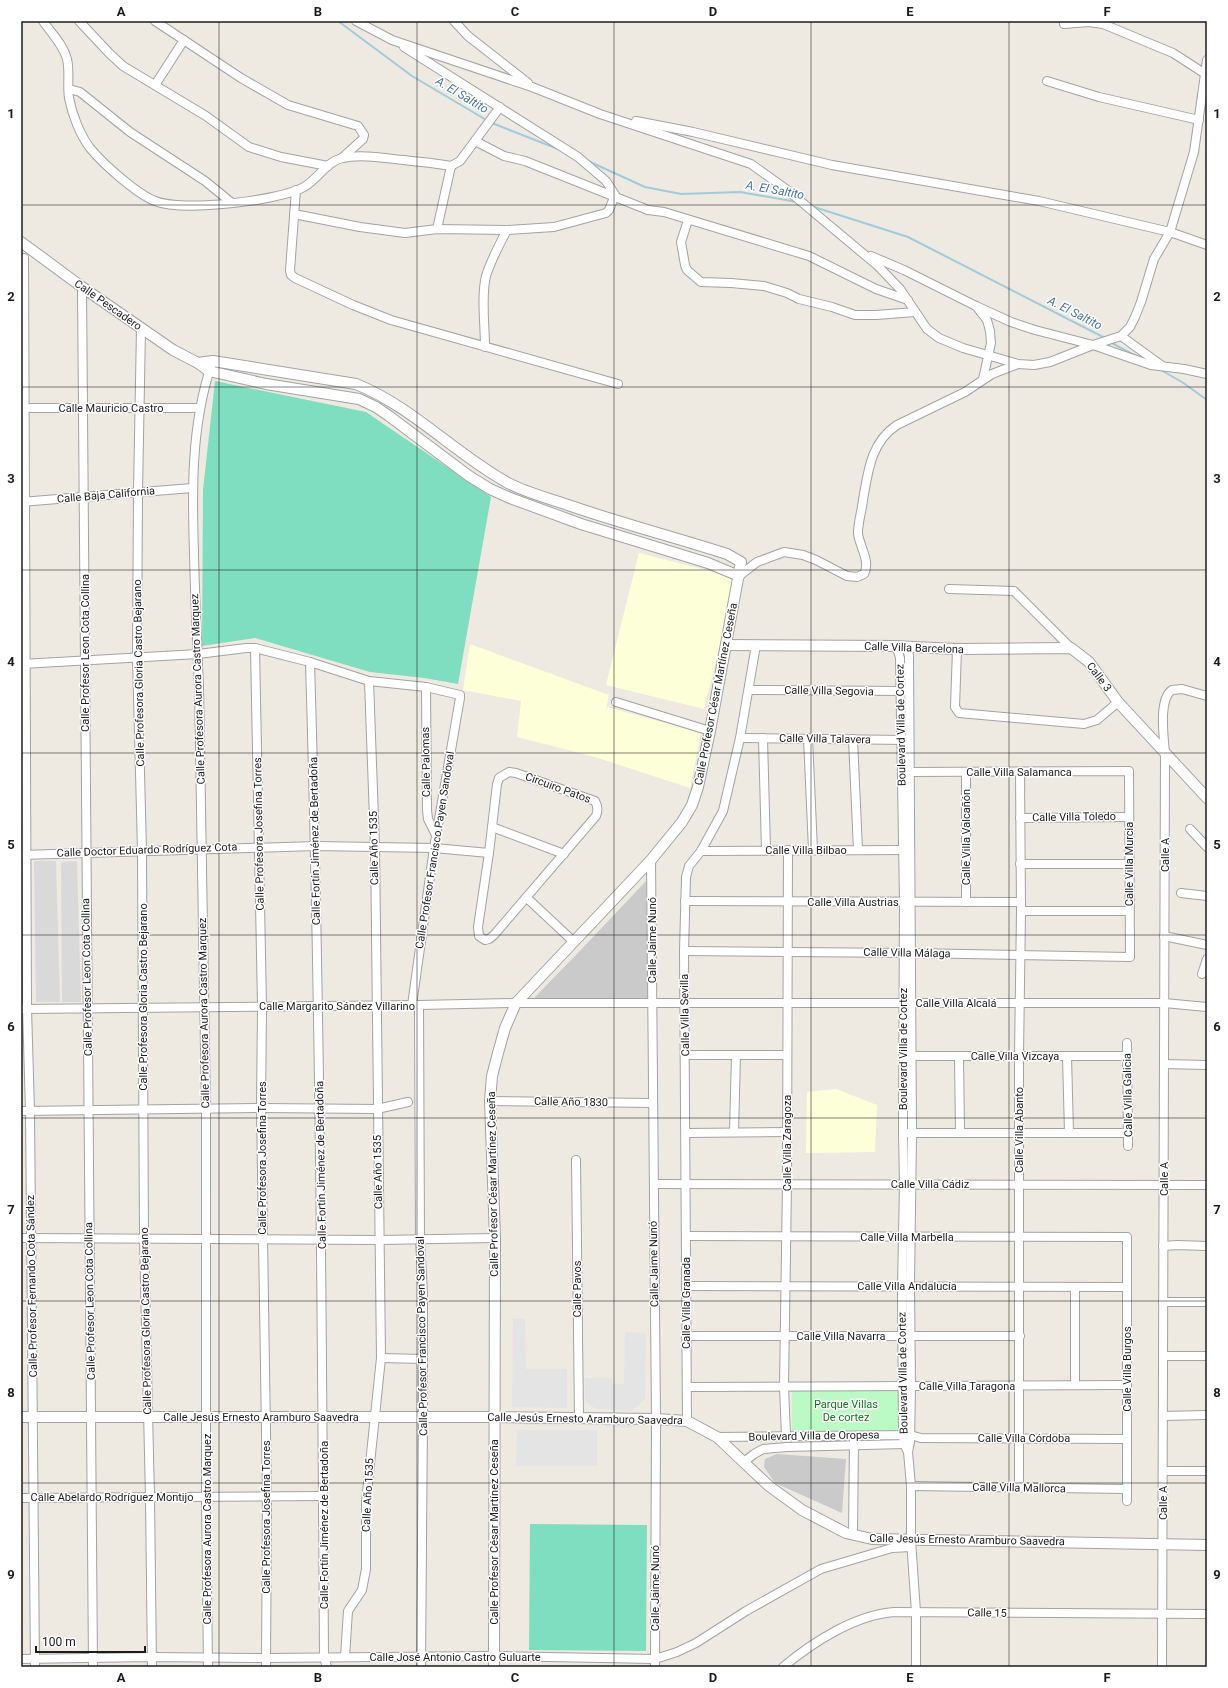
<svg xmlns="http://www.w3.org/2000/svg" width="1228" height="1688" viewBox="0 0 1228 1688" font-family="Roboto,sans-serif">
<style>
.residential{fill:#dad9d9}
.education{fill:#fdffd9}
.religious{fill:#cacaca}
.park{fill:#bcfac5}
.pitch{fill:#7edebf}
.parking{fill:#e4e4e4}
.lines{fill:none;stroke-linecap:round;stroke-linejoin:round}
.stream{stroke:#a1cbdc;stroke-width:2}
.minor-casing{stroke:#a3a3a3;stroke-width:10}
.tertiary-casing{stroke:#a3a3a3;stroke-width:12}
.minor{stroke:#fff;stroke-width:8}
.tertiary{stroke:#fff;stroke-width:10}
.grid{fill:none;stroke:#1c1c1c;stroke-width:1;stroke-opacity:0.55}
.labels{text-anchor:middle;dominant-baseline:central;stroke-width:3;stroke-linejoin:round;paint-order:stroke}
.street-label{font-size:11px;fill:#1c1c1c;stroke:#fff}
.park-label{font-size:11px;fill:#0a7a1a;stroke:#fff}
.water-label{font-size:12px;font-style:italic;fill:#4874ac;stroke:#fff}
.neatline{fill:none;stroke:#1c1c1c;stroke-width:1.5}
.grid-label{font-size:13px;text-anchor:middle;font-weight:bold;fill:#1c1c1c}
</style>
<rect width="100%" height="100%" fill="#eeeae1"/>
<g class="residential">
<path d="M 34,861 L 56,861 L 60,1002 L 36,1002 Z"/>
<path d="M 77,861 L 81,1002 L 62,1002 L 61,862 Z"/>
</g>
<g class="education">
<path d="M 639,553 L 737,578 L 704,709 L 606,685 Z"/>
<path d="M 470,644 L 609,695 L 605,713 L 607,707 L 701,733 L 690,788 L 595,757 L 517,737 L 521,701 L 463,690 Z"/>
<path d="M 836,1089 L 877,1105 L 875,1152 L 806,1153 L 807,1092 Z"/>
</g>
<g class="religious">
<path d="M 646,881 L 649,1000 L 534,998 L 577,954 Z"/>
<path d="M 777,1454 L 846,1459 L 842,1513 L 775,1483 L 764,1467 L 765,1459 Z"/>
</g>
<path class="park" d="M 792,1389 L 901,1391 L 900,1432 L 792,1431 Z"/>
<g class="pitch">
<path d="M 215,381 L 366,412 L 491,497 L 458,684 L 424,678 L 370,672 L 255,638 L 202,646 L 203,490 Z"/>
<path d="M 530,1524 L 647,1525 L 646,1651 L 529,1650 Z"/>
</g>
<g class="parking">
<path d="M 513,1319 L 525,1319 L 526,1369 L 567,1369 L 567,1408 L 512,1407 Z"/>
<path d="M 625,1332 L 646,1333 L 645,1399 L 632,1411 L 596,1409 L 585,1401 L 585,1378 L 612,1378 L 612,1384 L 624,1384 Z"/>
<path d="M 566,1420 L 558,1426 L 525,1425 L 521,1421 Z"/>
<path d="M 598,1422 L 639,1424 L 630,1428 L 607,1427 Z"/>
<path d="M 517,1430 L 597,1430 L 597,1466 L 516,1466 Z"/>
</g>
<g class="lines">
<g class="stream">
<path d="M 338,21 L 412,76 L 488,121"/>
<path d="M 492,123 L 558,149"/>
<path d="M 588,161 L 645,187 L 681,194 L 740,192 L 797,202"/>
<path d="M 811,206 L 908,237 L 1105,338"/>
<path d="M 1110,342 L 1134,355"/>
<path d="M 1159,369 L 1182,382 L 1207,400"/>
</g>
<g class="minor-casing">
<g id="minor">
<path d="M 43,21 C 51,33 63,44 67,59 C 70,72 67,85 69,98 C 72,114 80,135 90,148 C 103,164 137,194 155,201 C 182,212 279,201 304,187 C 318,179 326,162 342,158 C 361,154 384,158 403,160 C 419,162 435,163 451,166 L 460,161 L 500,107"/>
<path d="M 79,21 L 110,54 L 123,66 L 206,116 L 249,147 L 281,157 L 328,166"/>
<path d="M 155,21 L 241,78 L 288,105 L 358,126 L 364,135 L 363,139 L 342,158"/>
<path d="M 356,21 L 392,40 L 532,87 L 600,114 L 751,164 L 786,189 L 878,266 L 900,289 L 927,329 L 939,338 L 963,348 L 1018,364 L 1034,365 L 1050,362 L 1093,345 L 1121,336 L 1130,327 L 1135,317 L 1141,302 L 1154,259 L 1170,232 L 1194,152 L 1207,60"/>
<path d="M 454,21 L 468,36 L 528,83"/>
<path d="M 1064,24 L 1089,22 L 1103,24 L 1173,53 L 1207,75"/>
<path d="M 1047,81 L 1099,97 L 1199,120"/>
<path d="M 155,85 L 184,40"/>
<path d="M 69,89 L 80,92 L 130,132 L 205,181 L 232,203"/>
<path d="M 636,121 L 693,132 L 832,165 L 1039,201 L 1170,232 L 1207,245"/>
<path d="M 475,141 L 504,156 L 525,161 L 648,210 L 664,212 L 809,256 L 876,289 L 908,300"/>
<path d="M 296,190 L 290,270 L 291,275 L 295,278 L 353,305 L 391,320 L 618,384"/>
<path d="M 294,214 L 360,227 L 405,233 L 437,229 L 507,230 L 554,227 L 606,213 L 609,210 L 615,195 L 606,181 L 578,157 L 404,47"/>
<path d="M 688,220 L 681,242 L 685,265 L 687,270 L 701,282 L 731,283 L 764,286 L 787,293 L 799,299 L 832,307 L 855,315 L 876,315 L 915,312"/>
<path d="M 437,229 L 451,166"/>
<path d="M 871,256 L 904,270 L 976,306 L 987,320 L 990,331 L 991,343 L 983,379"/>
<path d="M 24,258 L 27,1008 L 30,1111 L 35,1667"/>
<path d="M 82,287 L 93,1667"/>
<path d="M 976,306 L 1011,322 L 1035,330 L 1093,345 L 1151,365 L 1184,369 L 1207,374"/>
<path d="M 141,328 L 138,492 L 137,657 L 142,850 L 144,1239 L 150,1497 L 152,1667"/>
<path d="M 1121,336 L 1161,365"/>
<path d="M 485,347 C 485,326 481,296 486,276 C 491,260 499,245 507,230"/>
<path d="M 21,408 L 200,408"/>
<path d="M 21,502 L 192,488"/>
<path d="M 739,576 L 757,562 L 784,552 L 803,555 L 816,560 L 847,576 L 857,577 L 864,574 C 871,561 859,546 858,533 C 858,522 862,510 863,500 C 868,471 871,442 897,425 L 965,392 L 992,374 L 1018,364"/>
<path d="M 949,589 L 1014,591 L 1071,648"/>
<path d="M 894,646 L 898,651 L 900,658 L 904,902 L 903,1133 L 904,1184 L 902,1286 L 903,1435 L 904,1444 L 908,1452"/>
<path d="M 903,647 L 908,652 L 909,656 L 912,1133 L 910,1286 L 911,1386 L 910,1442 L 908,1452 L 911,1486 L 911,1540 L 916,1612 L 916,1667"/>
<path d="M 255,648 L 262,1006 L 261,1108 L 267,1497 L 266,1667"/>
<path d="M 957,649 L 955,707 L 959,713 L 1084,724 L 1097,720 L 1118,702"/>
<path d="M 310,662 C 320,994 322,1325 324,1657 L 327,1667"/>
<path d="M 22,664 L 198,654 L 246,648 L 255,648 L 310,662 L 369,681 L 426,687 L 460,695 L 460,698 L 434,848 L 412,1005"/>
<path d="M 426,687 L 427,810 L 428,819 L 436,835"/>
<path d="M 749,690 L 904,691"/>
<path d="M 616,702 L 710,731"/>
<path d="M 740,738 L 905,740"/>
<path d="M 763,738 L 766,850"/>
<path d="M 808,738 L 813,850"/>
<path d="M 853,739 L 858,850"/>
<path d="M 509,772 L 516,773 L 595,801 C 598,806 598,811 596,816 L 494,935 L 489,939 L 485,940 L 479,936 L 478,927 L 489,853 L 497,784 L 499,778 Z"/>
<path d="M 1020,818 L 1129,817"/>
<path d="M 492,827 L 564,854"/>
<path d="M 1190,829 L 1207,847"/>
<path d="M 701,851 L 909,850"/>
<path d="M 22,855 L 316,846 L 434,848 L 489,853"/>
<path d="M 651,860 L 656,1419 L 655,1667"/>
<path d="M 1020,864 L 1129,864"/>
<path d="M 1181,893 L 1207,896"/>
<path d="M 527,898 L 574,942"/>
<path d="M 685,901 L 1021,902"/>
<path d="M 966,902 L 966,772"/>
<path d="M 1021,911 L 1129,911"/>
<path d="M 1164,936 L 1207,945"/>
<path d="M 684,951 L 911,953 L 1130,957 L 1129,771 L 910,772"/>
<path d="M 1202,974 L 1207,959"/>
<path d="M 419,1005 L 420,1240 L 423,1293 L 423,1416 L 421,1667"/>
<path d="M 21,1009 L 419,1005 L 516,1003 L 1164,1003 L 1207,1007"/>
<path d="M 1127,1043 L 1128,1146"/>
<path d="M 685,1055 L 787,1055"/>
<path d="M 906,1056 L 1127,1056"/>
<path d="M 959,1056 L 960,1133"/>
<path d="M 1067,1056 L 1069,1133"/>
<path d="M 1164,1064 L 1207,1065"/>
<path d="M 490,1101 L 653,1103"/>
<path d="M 21,1111 L 261,1108 L 377,1109 L 408,1102"/>
<path d="M 734,1132 L 736,1055"/>
<path d="M 686,1133 L 787,1132"/>
<path d="M 907,1133 L 1128,1133"/>
<path d="M 576,1160 L 579,1418"/>
<path d="M 654,1184 L 1207,1185"/>
<path d="M 686,1236 L 1127,1237 L 1127,1501"/>
<path d="M 21,1238 L 379,1240 L 495,1238"/>
<path d="M 1163,1246 L 1177,1245 L 1207,1246"/>
<path d="M 686,1286 L 1127,1287"/>
<path d="M 1075,1287 L 1075,1385"/>
<path d="M 1163,1302 L 1207,1302"/>
<path d="M 686,1336 L 1020,1336"/>
<path d="M 1163,1356 L 1207,1356"/>
<path d="M 381,1358 L 423,1359"/>
<path d="M 687,1387 L 1127,1385"/>
<path d="M 1163,1416 L 1207,1415"/>
<path d="M 687,1421 L 684,951 L 686,877 L 689,866 L 701,851 L 723,811 L 740,738 L 756,645"/>
<path d="M 786,1436 L 784,1387 L 787,1184 L 788,850"/>
<path d="M 717,1437 L 910,1435 L 921,1438 L 1127,1439"/>
<path d="M 744,1462 L 754,1454 L 763,1449 L 787,1447 L 904,1444 L 909,1443"/>
<path d="M 1163,1471 L 1207,1471"/>
<path d="M 911,1486 L 1127,1489"/>
<path d="M 1019,1488 L 1019,1056 L 1021,911 L 1020,772"/>
<path d="M 21,1498 L 323,1496"/>
<path d="M 853,1535 L 854,1440"/>
<path d="M 345,1657 L 348,1611 L 362,1590 L 366,1569 L 366,1502 L 381,1358 L 375,846 L 369,681"/>
<path d="M 21,1659 L 152,1657 L 266,1658 L 494,1656 L 655,1659 L 677,1652 L 696,1643 L 746,1611 L 821,1569 L 892,1548 L 911,1547"/>
<path d="M 208,1667 L 206,1497 L 206,1109 L 199,687 C 197,643 195,598 194,553 C 192,491 191,426 211,366"/>
<path d="M 783,1667 C 813,1642 855,1615 894,1612 L 1207,1614"/>
<path d="M 1162,1667 L 1165,754 C 1164,738 1158,699 1172,690 L 1182,689 L 1207,696"/>
</g>
</g>
<g class="tertiary-casing">
<g id="tertiary">
<path d="M 21,242 L 82,287 L 173,350 L 198,363 L 209,371 L 266,384 L 359,399 L 376,407 L 389,416 L 469,476 L 490,489 L 510,498 L 581,524 L 708,563 L 739,576"/>
<path d="M 198,363 L 213,361 L 356,384 C 413,407 455,454 508,483 C 527,493 548,498 568,505 C 620,523 674,537 727,554 L 741,562 L 710,731 L 698,787 L 692,805 L 682,822 L 651,860 L 516,1003 L 505,1028 L 498,1053 L 492,1076 L 490,1101 L 495,1238 L 494,1667"/>
<path d="M 726,645 L 894,646 L 957,649 L 1071,648 L 1089,662 L 1118,702 L 1207,798"/>
<path d="M 21,1417 L 495,1417 L 656,1419 L 687,1421 L 717,1437 L 769,1486 L 802,1510 L 846,1533 L 872,1539 L 1207,1545"/>
</g>
</g>
<use href="#minor" class="minor"/>
<use href="#tertiary" class="tertiary"/>
</g>
<path class="grid" d="M 219,21 L 219,1667M 417,21 L 417,1667M 614,21 L 614,1667M 811,21 L 811,1667M 1009,21 L 1009,1667M 21,205 L 1207,205M 21,387 L 1207,387M 21,570 L 1207,570M 21,753 L 1207,753M 21,935 L 1207,935M 21,1118 L 1207,1118M 21,1301 L 1207,1301M 21,1483 L 1207,1483"/>
<g class="labels">
<g class="street-label">
<text transform="translate(108 305) rotate(35)">Calle Pescadero</text>
<text x="111" y="408">Calle Mauricio Castro</text>
<text transform="translate(106 495) rotate(-5)">Calle Baja California</text>
<text transform="translate(914 648) rotate(2)">Calle Villa Barcelona</text>
<text transform="translate(85 653) rotate(-90)">Calle Profesor Leon Cota Collina</text>
<text transform="translate(139 673) rotate(-91)">Calle Profesora Gloria Castro Bejarano</text>
<text transform="translate(1099 677) rotate(53)">Calle 3</text>
<text transform="translate(198 689) rotate(-92)">Calle Profesora Aurora Castro Marquez</text>
<text transform="translate(829 691) rotate(1)">Calle Villa Segovia</text>
<text transform="translate(716 694) rotate(-79)">Calle Profesor César Martínez Ceseña</text>
<text transform="translate(901 725) rotate(-91)">Boulevard Villa de Cortez</text>
<text transform="translate(825 739) rotate(1)">Calle Villa Talavera</text>
<text transform="translate(426 762) rotate(-91)">Calle Palomas</text>
<text x="1019" y="772">Calle Villa Salamanca</text>
<text transform="translate(558 788) rotate(20)">Circuiro Patos</text>
<text transform="translate(1074 817) rotate(-1)">Calle Villa Toledo</text>
<text transform="translate(259 834) rotate(-91)">Calle Profesora Josefina Torres</text>
<text transform="translate(966 837) rotate(-90)">Calle Villa Valcañón</text>
<text transform="translate(315 841) rotate(-91)">Calle Fortín Jiménez de Bertadoña</text>
<text transform="translate(374 848) rotate(-91)">Calle Año 1535</text>
<text transform="translate(147 850) rotate(-2)">Calle Doctor Eduardo Rodríguez Cota</text>
<text transform="translate(435 850) rotate(-81)">Calle Profesor Francisco Payen Sandoval</text>
<text x="806" y="850">Calle Villa Bilbao</text>
<text transform="translate(1165 855) rotate(-90)">Calle A</text>
<text transform="translate(1129 864) rotate(-90)">Calle Villa Murcia</text>
<text x="853" y="902">Calle Villa Austrias</text>
<text transform="translate(652 940) rotate(-90)">Calle Jaime Nunó</text>
<text transform="translate(907 953) rotate(1)">Calle Villa Málaga</text>
<text transform="translate(87 977) rotate(-91)">Calle Profesor Leon Cota Collina</text>
<text transform="translate(143 997) rotate(-90)">Calle Profesora Gloria Castro Bejarano</text>
<text x="956" y="1003">Calle Villa Alcalá</text>
<text x="337" y="1006">Calle Margarito Sández Villarino</text>
<text transform="translate(204 1013) rotate(-91)">Calle Profesora Aurora Castro Marquez</text>
<text transform="translate(685 1015) rotate(-91)">Calle Villa Sevilla</text>
<text transform="translate(903 1049) rotate(-90)">Boulevard Villa de Cortez</text>
<text x="1015" y="1056">Calle Villa Vizcaya</text>
<text transform="translate(1128 1095) rotate(-91)">Calle Villa Galicia</text>
<text transform="translate(571 1102) rotate(1)">Calle Año 1830</text>
<text transform="translate(1019 1130) rotate(-90)">Calle Villa Abanto</text>
<text transform="translate(787 1143) rotate(-90)">Calle Villa Zaragoza</text>
<text transform="translate(262 1158) rotate(-90)">Calle Profesora Josefina Torres</text>
<text transform="translate(321 1165) rotate(-91)">Calle Fortín Jiménez de Bertadoña</text>
<text transform="translate(378 1172) rotate(-91)">Calle Año 1535</text>
<text transform="translate(1164 1179) rotate(-90)">Calle A</text>
<text transform="translate(493 1184) rotate(-91)">Calle Profesor César Martínez Ceseña</text>
<text x="930" y="1184">Calle Villa Cádiz</text>
<text x="907" y="1237">Calle Villa Marbella</text>
<text transform="translate(654 1264) rotate(-91)">Calle Jaime Nunó</text>
<text transform="translate(32 1286) rotate(-91)">Calle Profesor Fernando Cota Sández</text>
<text x="907" y="1286">Calle Villa Andalucía</text>
<text transform="translate(577 1289) rotate(-90)">Calle Pavos</text>
<text transform="translate(90 1301) rotate(-91)">Calle Profesor Leon Cota Collina</text>
<text transform="translate(686 1303) rotate(-90)">Calle Villa Granada</text>
<text transform="translate(146 1321) rotate(-91)">Calle Profesora Gloria Castro Bejarano</text>
<text transform="translate(422 1336) rotate(-91)">Calle Profesor Francisco Payen Sandoval</text>
<text x="841" y="1336">Calle Villa Navarra</text>
<text transform="translate(1127 1369) rotate(-90)">Calle Villa Burgos</text>
<text transform="translate(903 1373) rotate(-91)">Boulevard Villa de Cortez</text>
<text x="967" y="1386">Calle Villa Taragona</text>
<text x="261" y="1417">Calle Jesús Ernesto Aramburo Saavedra</text>
<text transform="translate(585 1419) rotate(1)">Calle Jesús Ernesto Aramburo Saavedra</text>
<text transform="translate(814 1436) rotate(-1)">Boulevard Villa de Oropesa</text>
<text x="1024" y="1438">Calle Villa Córdoba</text>
<text transform="translate(1019 1488) rotate(1)">Calle Villa Mallorca</text>
<text transform="translate(368 1495) rotate(-87)">Calle Año 1535</text>
<text x="112" y="1497">Calle Abelardo Rodríguez Montijo</text>
<text transform="translate(1163 1503) rotate(-90)">Calle A</text>
<text transform="translate(266 1517) rotate(-90)">Calle Profesora Josefina Torres</text>
<text transform="translate(324 1525) rotate(-90)">Calle Fortín Jiménez de Bertadoña</text>
<text transform="translate(207 1529) rotate(-90)">Calle Profesora Aurora Castro Marquez</text>
<text transform="translate(494 1532) rotate(-90)">Calle Profesor César Martínez Ceseña</text>
<text transform="translate(967 1540) rotate(1)">Calle Jesús Ernesto Aramburo Saavedra</text>
<text transform="translate(655 1588) rotate(-90)">Calle Jaime Nunó</text>
<text transform="translate(987 1613) rotate(1)">Calle 15</text>
<text x="455" y="1657">Calle José Antonio Castro Guluarte</text>
</g>
<g class="park-label">
<text x="846" y="1404">Parque Villas<tspan x="846" dy="13">De cortez</tspan></text>
</g>
<g class="water-label">
<text transform="translate(462 95) rotate(31)">A. El Saltito</text>
<text transform="translate(775 190) rotate(10)">A. El Saltito</text>
<text transform="translate(1075 313) rotate(27)">A. El Saltito</text>
</g>
</g>
<rect width="1228" height="1688" fill="none" stroke="#ffffff" stroke-width="44"/>
<path d="M36 1646v6h109v-6" fill="none" stroke="#1c1c1c" stroke-width="2"/>
<text x="42" y="1646" font-size="12" fill="#1c1c1c" stroke="#ffffff" stroke-width="3" paint-order="stroke">100 m</text>
<rect x="22" y="22" width="1184" height="1644" class="neatline"/>
<g class="grid-label">
<text x="121" y="16">A</text>
<text x="318" y="16">B</text>
<text x="515" y="16">C</text>
<text x="713" y="16">D</text>
<text x="910" y="16">E</text>
<text x="1107" y="16">F</text>
<text x="11" y="118">1</text>
<text x="1217" y="118">1</text>
<text x="11" y="301">2</text>
<text x="1217" y="301">2</text>
<text x="11" y="483">3</text>
<text x="1217" y="483">3</text>
<text x="11" y="666">4</text>
<text x="1217" y="666">4</text>
<text x="11" y="849">5</text>
<text x="1217" y="849">5</text>
<text x="11" y="1031">6</text>
<text x="1217" y="1031">6</text>
<text x="11" y="1214">7</text>
<text x="1217" y="1214">7</text>
<text x="11" y="1397">8</text>
<text x="1217" y="1397">8</text>
<text x="11" y="1579">9</text>
<text x="1217" y="1579">9</text>
<text x="121" y="1682">A</text>
<text x="318" y="1682">B</text>
<text x="515" y="1682">C</text>
<text x="713" y="1682">D</text>
<text x="910" y="1682">E</text>
<text x="1107" y="1682">F</text>
</g>
</svg>
